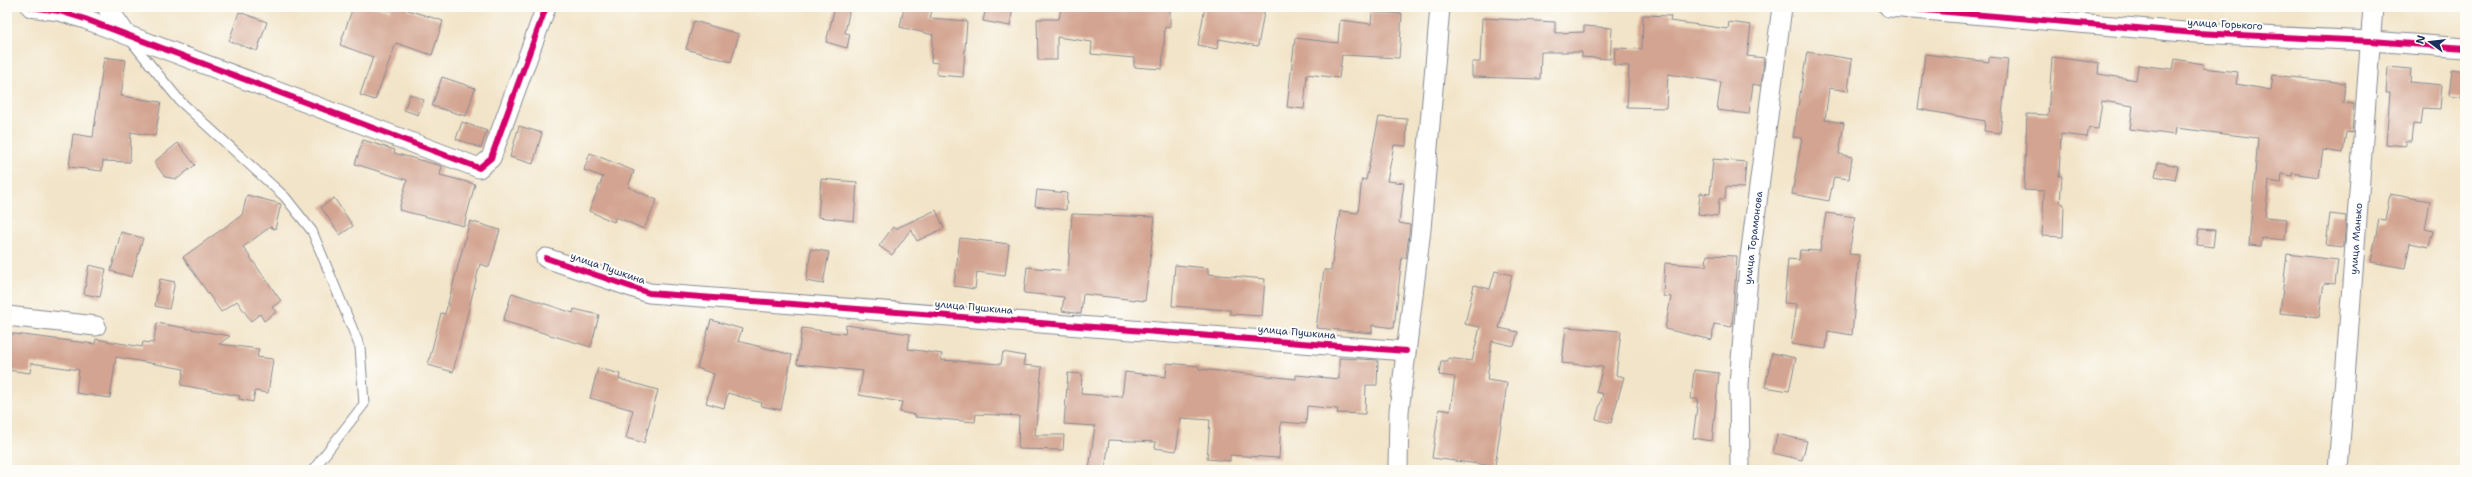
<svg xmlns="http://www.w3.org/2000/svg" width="2472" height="477" viewBox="0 0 2472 477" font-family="'Shantell Sans',sans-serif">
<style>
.building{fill:#d3a491}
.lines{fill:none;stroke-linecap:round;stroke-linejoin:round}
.lane-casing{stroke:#868a93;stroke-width:11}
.street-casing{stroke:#868a93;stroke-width:21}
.lane{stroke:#fff;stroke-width:9}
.street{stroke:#fff;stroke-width:19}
.cycleway-casing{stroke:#fdfcf7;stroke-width:8}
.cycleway{stroke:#d6006c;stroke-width:6}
.labels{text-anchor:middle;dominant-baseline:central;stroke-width:4;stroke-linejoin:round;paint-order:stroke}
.street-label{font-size:10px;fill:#1b2f5e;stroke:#fdfcf7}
</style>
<rect width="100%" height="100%" fill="#fdfcf7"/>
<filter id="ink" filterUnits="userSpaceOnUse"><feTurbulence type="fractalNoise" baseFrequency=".025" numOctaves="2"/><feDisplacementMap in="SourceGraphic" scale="8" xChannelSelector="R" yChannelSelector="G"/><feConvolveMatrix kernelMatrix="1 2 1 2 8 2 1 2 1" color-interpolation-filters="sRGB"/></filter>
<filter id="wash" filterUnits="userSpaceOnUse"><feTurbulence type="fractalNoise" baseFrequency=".012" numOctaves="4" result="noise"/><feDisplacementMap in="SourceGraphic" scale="16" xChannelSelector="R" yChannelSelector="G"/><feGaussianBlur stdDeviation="0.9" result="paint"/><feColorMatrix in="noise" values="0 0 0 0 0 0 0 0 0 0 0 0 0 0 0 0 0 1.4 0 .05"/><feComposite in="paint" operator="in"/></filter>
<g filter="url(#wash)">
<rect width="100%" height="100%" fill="#f2e4c8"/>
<g id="blocks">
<g class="building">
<path d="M 353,7 L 377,7 L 390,11 L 391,7 L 409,7 L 408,10 L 443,21 L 432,55 L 396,43 L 375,100 L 360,95 L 373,57 L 340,45 Z"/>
<path d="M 835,7 L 850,7 L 845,33 L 850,34 L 847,48 L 826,42 Z"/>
<path d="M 904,7 L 933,7 L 930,18 L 967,21 L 963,77 L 937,75 L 938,63 L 931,62 L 933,35 L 900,27 Z"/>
<path d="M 986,7 L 1013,7 L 1010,26 L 983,21 Z"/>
<path d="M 1061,7 L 1170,7 L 1170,28 L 1165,27 L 1162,69 L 1134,67 L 1134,58 L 1091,54 L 1092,42 L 1057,37 L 1057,60 L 1038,60 L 1037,19 L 1059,19 Z"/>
<path d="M 1205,7 L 1221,7 L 1241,11 L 1242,7 L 1265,7 L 1258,46 L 1219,39 L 1217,49 L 1198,45 Z"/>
<path d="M 239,12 L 267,22 L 257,51 L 229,41 Z"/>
<path d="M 1372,12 L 1402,14 L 1399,58 L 1342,55 L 1339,78 L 1307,74 L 1304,109 L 1287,107 L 1295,38 L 1338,43 L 1340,20 L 1371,24 Z"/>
<path d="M 1643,15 L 1671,16 L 1670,21 L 1728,29 L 1729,22 L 1751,25 L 1747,56 L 1764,58 L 1761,86 L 1753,84 L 1749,114 L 1717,110 L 1721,82 L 1668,74 L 1666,108 L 1627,107 L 1629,66 L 1614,65 L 1615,48 L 1642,49 Z"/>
<path d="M 1482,18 L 1555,22 L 1555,33 L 1584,32 L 1584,26 L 1612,28 L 1610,59 L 1582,57 L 1582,52 L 1541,52 L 1540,79 L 1472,77 L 1472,62 L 1480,62 Z"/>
<path d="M 694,21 L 739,34 L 731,62 L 686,49 Z"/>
<path d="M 1807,52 L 1852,59 L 1848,91 L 1829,88 L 1825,120 L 1844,123 L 1839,154 L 1852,157 L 1849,179 L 1834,177 L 1829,201 L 1792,194 L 1802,138 L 1793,137 Z"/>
<path d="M 1925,54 L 1989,62 L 1989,57 L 2008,59 L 2000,133 L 1984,131 L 1985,121 L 1918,109 Z"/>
<path d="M 104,57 L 126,60 L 121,96 L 161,102 L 155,136 L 131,132 L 130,162 L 103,161 L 102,171 L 69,167 L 73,134 L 93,137 Z"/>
<path d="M 2052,57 L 2099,63 L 2098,74 L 2136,80 L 2138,65 L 2173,69 L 2175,59 L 2203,64 L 2202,68 L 2238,72 L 2236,84 L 2271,90 L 2273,75 L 2345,83 L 2343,103 L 2354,104 L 2352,133 L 2346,132 L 2343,153 L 2323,150 L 2319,177 L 2292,173 L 2292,176 L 2282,174 L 2281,183 L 2269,181 L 2265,217 L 2287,219 L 2285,240 L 2262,238 L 2261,246 L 2249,245 L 2258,138 L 2176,128 L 2175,135 L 2130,129 L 2133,106 L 2102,101 L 2098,129 L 2089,128 L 2087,137 L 2061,134 L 2059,176 L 2062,176 L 2060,203 L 2064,204 L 2063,237 L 2042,236 L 2044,191 L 2024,190 L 2027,114 L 2048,115 Z"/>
<path d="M 2388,67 L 2411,69 L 2410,82 L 2442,85 L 2440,109 L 2423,108 L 2421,125 L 2413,124 L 2411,141 L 2405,141 L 2405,146 L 2386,144 L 2390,93 L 2386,93 Z"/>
<path d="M 2452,70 L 2465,72 L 2465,98 L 2449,96 Z"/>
<path d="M 442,77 L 475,88 L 466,116 L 432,106 Z"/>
<path d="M 410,94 L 424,100 L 418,115 L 404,110 Z"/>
<path d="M 1379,117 L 1407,119 L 1406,146 L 1394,145 L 1387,181 L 1404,183 L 1399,223 L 1410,225 L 1406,258 L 1402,257 L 1394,328 L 1372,325 L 1372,333 L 1316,328 L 1324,270 L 1331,270 L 1340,211 L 1358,213 L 1362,179 L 1366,180 Z"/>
<path d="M 462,122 L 487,131 L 481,148 L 456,139 Z"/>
<path d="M 519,126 L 542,133 L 533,164 L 510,157 Z"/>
<path d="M 363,140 L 395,150 L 394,153 L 442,166 L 440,175 L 475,184 L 464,226 L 399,210 L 407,180 L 355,164 Z"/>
<path d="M 178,143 L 195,165 L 177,179 L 165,177 L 154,162 Z"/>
<path d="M 590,153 L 634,171 L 628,187 L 657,200 L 644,229 L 616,217 L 614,222 L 589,211 L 603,177 L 584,170 Z"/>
<path d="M 1713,159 L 1746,162 L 1744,188 L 1726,187 L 1725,199 L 1719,199 L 1718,216 L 1698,214 L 1700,193 L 1710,194 Z"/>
<path d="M 2158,162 L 2178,166 L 2175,180 L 2155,176 Z"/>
<path d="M 821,179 L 857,182 L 854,221 L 818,217 Z"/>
<path d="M 1037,190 L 1067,193 L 1066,210 L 1035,206 Z"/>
<path d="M 2390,194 L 2430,201 L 2425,229 L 2433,231 L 2429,247 L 2410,243 L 2405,268 L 2371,262 L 2379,219 L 2385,220 Z"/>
<path d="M 247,195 L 281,204 L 275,229 L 270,227 L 243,247 L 281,301 L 272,307 L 276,312 L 264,321 L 260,314 L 251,321 L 237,301 L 221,312 L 183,257 L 242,215 Z"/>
<path d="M 334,198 L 353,226 L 340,235 L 321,207 Z"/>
<path d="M 936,210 L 944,228 L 917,241 L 911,229 L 892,255 L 879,246 L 893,227 L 895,229 Z"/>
<path d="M 1826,213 L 1855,217 L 1849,254 L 1859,255 L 1852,335 L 1828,331 L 1826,349 L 1791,344 L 1797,304 L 1784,303 L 1788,259 L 1799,260 L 1800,250 L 1820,251 Z"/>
<path d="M 1072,214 L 1155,217 L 1145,301 L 1083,294 L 1081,314 L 1062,311 L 1064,297 L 1024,293 L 1027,267 L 1068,271 Z"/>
<path d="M 2330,214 L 2346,216 L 2344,247 L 2326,245 Z"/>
<path d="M 470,221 L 500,230 L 489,267 L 480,264 L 453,372 L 428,365 L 441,313 L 445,314 Z"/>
<path d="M 2199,229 L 2215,230 L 2213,247 L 2197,245 Z"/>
<path d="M 121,232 L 143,238 L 132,277 L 111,271 Z"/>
<path d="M 960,238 L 1009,244 L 1005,276 L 977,272 L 975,289 L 954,286 Z"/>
<path d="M 811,249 L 829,252 L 823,284 L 806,281 Z"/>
<path d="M 2287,254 L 2338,260 L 2335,284 L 2324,283 L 2319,317 L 2280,313 Z"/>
<path d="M 1707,255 L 1737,256 L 1732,327 L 1714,324 L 1712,340 L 1665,329 L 1671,297 L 1663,296 L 1665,263 L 1706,266 Z"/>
<path d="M 89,265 L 106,269 L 100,297 L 84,294 Z"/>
<path d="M 1175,265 L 1208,268 L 1208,274 L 1265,279 L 1262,316 L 1230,314 L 1230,310 L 1172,306 Z"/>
<path d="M 1495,271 L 1512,275 L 1499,328 L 1518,332 L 1514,346 L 1492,341 L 1487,380 L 1507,383 L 1495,466 L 1432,458 L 1439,409 L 1450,411 L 1455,377 L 1439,375 L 1441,361 L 1448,361 L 1448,358 L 1472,361 L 1480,327 L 1465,324 L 1474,285 L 1490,289 Z"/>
<path d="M 160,279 L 175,282 L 169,309 L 155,306 Z"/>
<path d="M 512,293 L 573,313 L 574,309 L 599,315 L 591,347 L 503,321 Z"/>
<path d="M 711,320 L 742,329 L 738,341 L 792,355 L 781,410 L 761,406 L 762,403 L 728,393 L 724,408 L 706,403 L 714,374 L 697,368 Z"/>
<path d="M 157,323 L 230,336 L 219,344 L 259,349 L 257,357 L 273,359 L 268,393 L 255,391 L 253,402 L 239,399 L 240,396 L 181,385 L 184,369 L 116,357 L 110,398 L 76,393 L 79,370 L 31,363 L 30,373 L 7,370 L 7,333 L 95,344 L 96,339 L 142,347 L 143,342 L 153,343 Z"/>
<path d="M 846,325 L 910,334 L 908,349 L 942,354 L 941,360 L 1001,364 L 1003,352 L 1025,356 L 1023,365 L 1042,367 L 1035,435 L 1064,435 L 1063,450 L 1018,449 L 1019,416 L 976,414 L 975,422 L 915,417 L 916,415 L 900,412 L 902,402 L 859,395 L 863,371 L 797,364 L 802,328 L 845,334 Z"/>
<path d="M 1566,327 L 1621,331 L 1616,375 L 1624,377 L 1611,423 L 1596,419 L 1603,394 L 1596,392 L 1603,367 L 1562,363 Z"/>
<path d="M 1772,353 L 1796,358 L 1789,391 L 1765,387 Z"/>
<path d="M 1339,358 L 1378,360 L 1377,385 L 1366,385 L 1365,414 L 1337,413 L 1338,409 L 1307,406 L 1306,424 L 1281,422 L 1279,458 L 1230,455 L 1230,461 L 1207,459 L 1210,420 L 1181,418 L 1176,451 L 1155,448 L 1156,442 L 1109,440 L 1105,470 L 1089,470 L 1095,426 L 1064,424 L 1068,373 L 1082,374 L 1081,394 L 1122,397 L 1125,372 L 1166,377 L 1167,363 L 1199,366 L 1199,369 L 1296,379 L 1296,375 L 1339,379 Z"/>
<path d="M 598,368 L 620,374 L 619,379 L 658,390 L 644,443 L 626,438 L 633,410 L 590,398 Z"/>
<path d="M 1694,370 L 1719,373 L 1712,441 L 1693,438 L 1698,399 L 1691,399 Z"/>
<path d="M 1777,434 L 1807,441 L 1802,460 L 1773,453 Z"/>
</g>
</g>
</g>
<g filter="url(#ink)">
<use href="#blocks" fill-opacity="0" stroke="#868a93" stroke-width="1"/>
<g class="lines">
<g class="lane-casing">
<path id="lane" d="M 131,41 L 180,101 L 285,197 L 312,231 L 360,347 L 364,404 L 313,470"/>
</g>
<g class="street-casing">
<g id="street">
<path d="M 31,7 L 59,11 L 85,19 L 479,168 L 491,158 L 546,7"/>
<path d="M 107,7 L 125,33"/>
<path d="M 1889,7 L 2196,33 L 2371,41 L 2465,48"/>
<path d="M 546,258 L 649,293 L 1406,351"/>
<path d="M 7,316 L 96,326"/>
<path id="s1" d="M 1740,469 L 1739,384 L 1749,265 L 1782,7"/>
<path d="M 1398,470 L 1399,411 L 1421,229 L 1440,7"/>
<path id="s2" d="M 2338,470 L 2373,7"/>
</g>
</g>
<use href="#lane" class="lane"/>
<use href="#street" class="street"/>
<g class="cycleway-casing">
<g id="cycleway">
<path d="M 31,7 L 59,11 L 85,19 L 479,168 L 491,158 L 546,7"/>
<path d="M 1889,7 L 2196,33 L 2371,41 L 2465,48"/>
<path d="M 546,258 L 649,293 L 1406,351"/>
</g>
</g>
<use href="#cycleway" class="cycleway"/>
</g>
</g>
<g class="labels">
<g class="street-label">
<text transform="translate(2225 24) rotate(3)">улица Горького</text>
<text stroke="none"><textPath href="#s1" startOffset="232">улица Торамонова</textPath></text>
<text stroke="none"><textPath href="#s2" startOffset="232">улица Манько</textPath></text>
<text transform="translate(608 268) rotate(19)">улица Пушкина</text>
<text transform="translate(974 307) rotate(5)">улица Пушкина</text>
<text transform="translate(1297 332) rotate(5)">улица Пушкина</text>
</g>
</g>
<rect width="2472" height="477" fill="none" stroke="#fdfcf7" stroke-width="24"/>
<g transform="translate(2430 42) rotate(285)" stroke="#fdfcf7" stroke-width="3" paint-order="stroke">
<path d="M0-3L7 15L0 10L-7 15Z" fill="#1b2f5e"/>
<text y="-6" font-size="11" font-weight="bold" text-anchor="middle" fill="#1b2f5e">N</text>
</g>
</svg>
